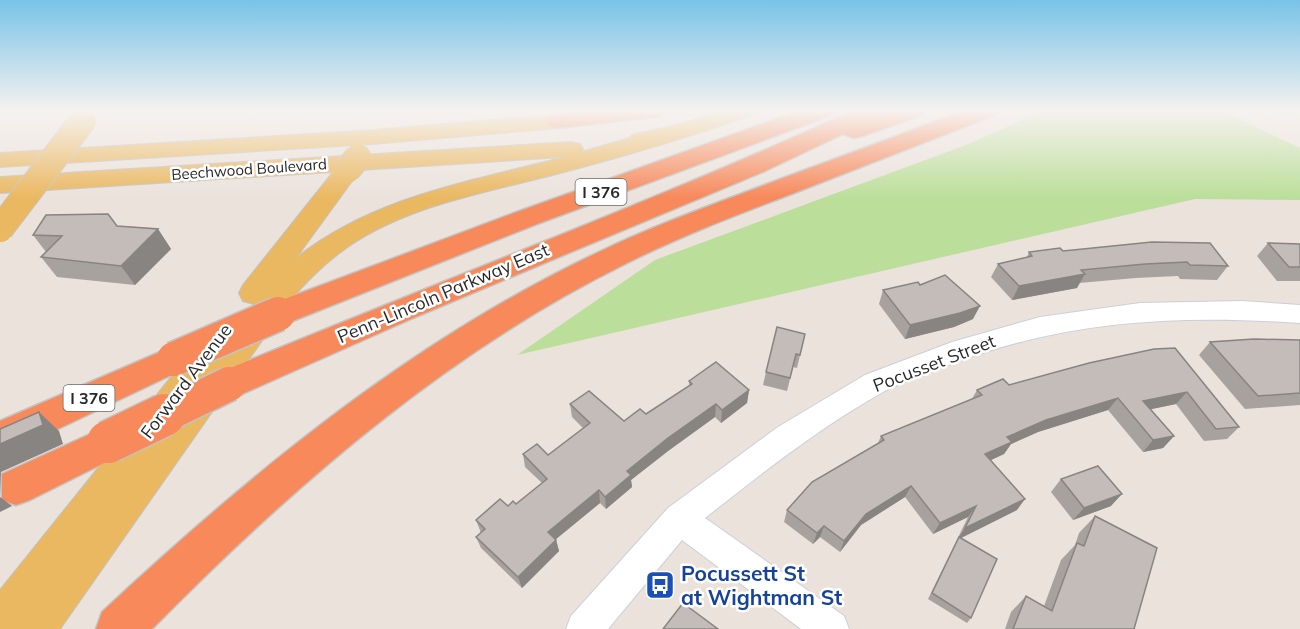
<svg xmlns="http://www.w3.org/2000/svg" width="1300" height="629" viewBox="0 0 1300 629" font-family="Mulish,sans-serif">
<style>
.green{fill:#bbdf9a}
.lines{fill:none;stroke-linecap:round;stroke-linejoin:round}
.minor-casing{stroke:#cacfda;stroke-width:2}
.major-casing{stroke:#c3c3c3;stroke-width:2}
.highway-casing{stroke:#c3c3c3;stroke-width:3}
.minor{fill:#fff;fill-rule:evenodd}
.major{fill:#eab861;fill-rule:evenodd}
.highway{fill:#f7895b;fill-rule:evenodd}
.major-bridge-casing{stroke:#c3c3c3;stroke-width:28;stroke-linecap:butt}
.highway-bridge-far1-casing{stroke:#c3c3c3;stroke-width:37;stroke-linecap:butt}
.highway-bridge-casing{stroke:#c3c3c3;stroke-width:45;stroke-linecap:butt}
.major-bridge{stroke:#eab861;stroke-width:26}
.highway-bridge-far1{stroke:#f7895b;stroke-width:34}
.highway-bridge{stroke:#f7895b;stroke-width:42}
.wall{fill:#a8a29e}
.shaded-wall{fill:#888481}
.building{fill:#c3bcb8;stroke:#888481;stroke-width:1.5}
.labels{text-anchor:middle;dominant-baseline:central;stroke-width:5;stroke-linejoin:round;paint-order:stroke}
.far-street-label{font-size:15px;fill:#292929;stroke:#fff}
.shield{fill:#fff;stroke:#696969;stroke-width:1.5}
.shield-label{font-size:16px;font-weight:bold;fill:#292929}
.street-label{font-size:18px;fill:#292929;stroke:#fff}
.near-transit-label{font-size:21px;font-weight:bold;fill:#164399;stroke:#fff;text-anchor:start}
</style>
<rect width="100%" height="100%" fill="#ebe2dc"/>
<path class="green" d="M 1045,110 L 1220,110 L 1300,148 L 1300,200 L 1195,199 L 517,355 L 655,260 L 966,145 Z"/>
<g class="lines">
<g class="minor-casing">
<path id="minor" d="M 1242,301 L 1300,305 L 1300,323 C 1173,314 1057,321 938,369 C 920,377 900,382 883,392 C 819,428 762,473 705,518 L 844,616 L 849,629 L 801,629 L 682,540 L 608,629 L 566,629 L 571,616 L 668,508 L 778,427 L 865,375 L 952,342 L 1040,317 L 1140,303 Z"/>
</g>
<g class="major-casing">
<g id="major">
<path d="M 575,110 L 596,110 L 598,114 L 595,119 L 558,128 L 373,144 L 0,167 L 0,153 L 373,130 L 558,114 Z"/>
<path d="M 722,110 L 755,110 L 752,115 C 689,137 625,156 560,173 C 486,193 400,206 338,254 C 320,268 304,284 289,302 L 60,629 L 0,629 L 0,590 L 213,325 L 224,321 L 236,327 L 254,304 L 243,301 L 239,293 L 243,285 L 333,172 L 0,193 L 0,177 L 571,142 L 580,144 L 583,149 L 581,152 L 630,138 L 632,135 L 681,124 ZM 564,157 C 469,182 375,196 296,258 L 360,170 Z"/>
</g>
</g>
<g class="highway-casing">
<g id="highway">
<path d="M 590,110 L 667,110 L 663,115 L 655,117 L 558,128 L 549,126 L 546,121 L 549,116 Z"/>
<path d="M 801,110 L 836,110 L 832,115 L 537,224 L 290,322 L 278,326 L 266,322 L 262,314 L 266,306 L 517,212 Z"/>
<path d="M 854,110 L 886,110 L 884,112 L 891,110 L 926,110 L 922,115 L 863,136 L 854,138 L 843,134 L 765,171 L 413,318 L 242,394 L 229,398 L 216,394 L 211,384 L 216,374 C 429,285 645,206 854,110 Z"/>
<path d="M 965,110 L 999,110 L 995,115 C 928,141 861,167 794,193 C 736,215 678,237 623,265 C 444,354 291,488 152,629 L 96,629 L 102,612 C 252,472 414,339 601,251 C 657,224 717,203 775,181 C 838,158 902,134 965,110 Z"/>
<path d="M 174,346 L 186,350 L 191,359 L 186,368 L 18,448 L 4,453 L 0,452 L 0,421 Z"/>
<path d="M 108,426 L 122,430 L 127,442 L 122,454 L 30,500 L 16,505 L 2,500 L 2,474 Z"/>
</g>
</g>
<use href="#minor" class="minor"/>
<use href="#major" class="major"/>
<use href="#highway" class="highway"/>
<g class="major-bridge-casing">
<g id="major-bridge">
<path d="M 347,170 L 358,157"/>
<path d="M 0,229 L 83,120"/>
</g>
</g>
<g class="highway-bridge-far1-casing">
<g id="highway-bridge-far1">
<path d="M 174,359 L 278,314"/>
<path d="M 161,417 L 229,384"/>
</g>
</g>
<g class="highway-bridge-casing">
<path id="highway-bridge" d="M 108,442 L 164,415"/>
</g>
<use href="#major-bridge" class="major-bridge"/>
<use href="#highway-bridge-far1" class="highway-bridge-far1"/>
<use href="#highway-bridge" class="highway-bridge"/>
</g>
<g class="wall">
<path d="M 117,226 L 158,229 L 171,249 L 135,285 L 57,277 L 41,257 L 46,252 L 33,235 Z"/>
<path d="M 1268,243 L 1300,244 L 1300,281 L 1277,281 L 1257,256 Z"/>
<path d="M 1063,251 L 1228,266 L 1217,280 L 1180,279 L 1178,276 L 1136,278 L 1079,283 L 1077,288 L 1012,300 L 991,277 L 998,264 L 1027,257 L 1029,252 Z"/>
<path d="M 920,285 L 973,319 L 954,327 L 905,339 L 879,304 L 883,290 Z"/>
<path d="M 805,334 L 797,368 L 793,367 L 787,391 L 763,385 L 766,372 Z"/>
<path d="M 1299,340 L 1300,340 L 1300,405 L 1245,409 L 1199,355 L 1210,342 Z"/>
<path d="M 1154,349 L 1239,427 L 1227,439 L 1204,441 L 1176,404 L 1151,409 L 1174,436 L 1163,448 L 1143,452 L 1108,410 L 1038,432 L 1011,444 L 1004,454 L 991,460 L 1017,510 L 961,538 L 971,618 L 967,623 L 928,599 L 968,517 L 933,534 L 905,497 L 861,525 L 840,552 L 820,537 L 813,544 L 784,522 L 787,510 L 878,443 L 881,436 L 972,399 L 977,390 L 1009,385 Z"/>
<path d="M 689,381 L 749,390 L 747,403 L 721,423 L 715,417 L 668,451 L 631,480 L 632,487 L 606,509 L 600,503 L 556,539 L 559,551 L 522,588 L 481,548 L 476,537 L 481,533 L 476,520 L 516,504 L 542,483 L 525,467 L 523,454 L 548,455 L 583,428 L 572,417 L 570,404 L 624,421 L 646,414 L 689,386 Z"/>
<path d="M 1061,479 L 1111,506 L 1073,520 L 1051,492 Z"/>
<path d="M 1095,516 L 1134,629 L 1005,629 L 1011,612 L 1026,596 L 1044,606 L 1061,560 L 1075,545 L 1079,533 Z"/>
</g>
<g class="shaded-wall">
<path d="M 158,229 L 171,249 L 135,285 L 121,266 Z"/>
<path d="M 1085,274 L 1077,288 L 1012,300 L 1019,286 Z"/>
<path d="M 980,306 L 973,319 L 954,327 L 905,339 L 910,325 Z"/>
<path d="M 749,390 L 747,403 L 721,423 L 722,410 Z"/>
<path d="M 1187,392 L 1176,404 L 1133,413 L 1143,401 Z"/>
<path d="M 1118,398 L 1108,410 L 1038,432 L 1011,444 L 1004,454 L 978,466 L 985,454 L 1007,437 L 1046,420 Z"/>
<path d="M 716,404 L 715,417 L 668,451 L 631,480 L 632,487 L 606,509 L 605,497 L 627,471 L 668,438 Z"/>
<path d="M 39,412 L 59,431 L 63,444 L 1,472 L 0,495 L 0,444 Z"/>
<path d="M 1174,436 L 1163,448 L 1143,452 L 1153,440 Z"/>
<path d="M 911,486 L 905,497 L 861,525 L 840,552 L 844,541 L 866,514 Z"/>
<path d="M 599,490 L 600,503 L 550,544 L 548,532 Z"/>
<path d="M 1122,494 L 1111,506 L 1073,520 L 1084,508 Z"/>
<path d="M 0,497 L 12,506 L 0,512 Z"/>
<path d="M 1025,499 L 1017,510 L 957,540 L 965,528 Z"/>
<path d="M 976,506 L 968,517 L 933,534 L 940,523 Z"/>
<path d="M 824,526 L 820,537 L 813,544 L 817,533 Z"/>
<path d="M 556,540 L 559,551 L 522,588 L 518,577 Z"/>
</g>
<g class="building">
<path d="M 108,214 L 117,226 L 158,229 L 121,266 L 41,257 L 62,236 L 33,235 L 46,215 Z"/>
<path d="M 1152,242 L 1210,243 L 1228,266 L 1190,265 L 1187,262 L 1145,264 L 1081,270 L 1085,274 L 1019,286 L 998,264 L 1032,256 L 1029,252 L 1060,248 L 1063,251 Z"/>
<path d="M 1268,243 L 1300,244 L 1300,267 L 1289,267 Z"/>
<path d="M 945,275 L 980,306 L 960,313 L 910,325 L 883,290 L 918,282 L 920,285 Z"/>
<path d="M 777,327 L 805,334 L 800,355 L 796,354 L 790,378 L 766,372 Z"/>
<path d="M 1254,339 L 1300,340 L 1300,393 L 1258,396 L 1210,342 Z"/>
<path d="M 1175,348 L 1239,427 L 1216,429 L 1187,392 L 1143,401 L 1174,436 L 1153,440 L 1118,398 L 1046,420 L 1007,437 L 1012,442 L 985,454 L 1025,499 L 965,528 L 976,506 L 940,523 L 911,486 L 866,514 L 844,541 L 824,526 L 817,533 L 787,510 L 812,482 L 884,440 L 881,436 L 982,395 L 977,390 L 1003,379 L 1009,385 L 1089,363 L 1154,349 Z"/>
<path d="M 716,362 L 749,390 L 722,410 L 716,404 L 668,438 L 627,471 L 631,475 L 605,497 L 599,490 L 548,532 L 556,540 L 518,577 L 476,537 L 485,529 L 476,520 L 500,499 L 508,506 L 513,501 L 516,504 L 547,479 L 523,454 L 537,444 L 548,455 L 590,423 L 570,404 L 589,391 L 624,421 L 640,409 L 646,414 L 692,384 L 689,381 Z"/>
<path d="M 39,412 L 43,425 L 0,444 L 0,429 Z"/>
<path d="M 1098,466 L 1122,494 L 1084,508 L 1061,479 Z"/>
<path d="M 1095,516 L 1157,548 L 1134,629 L 1013,629 L 1026,596 L 1052,611 L 1077,543 L 1084,546 Z"/>
<path d="M 959,537 L 997,559 L 971,618 L 932,593 Z"/>
<path d="M 683,603 L 718,629 L 663,629 Z"/>
</g>
<linearGradient id="sky" x2="0" y2="1"><stop stop-color="#79c3e8"/><stop offset="0.56" stop-color="#f6f2ef"/><stop offset="1" stop-color="#f6f2ef" stop-opacity="0"/></linearGradient>
<rect width="1300" height="198" fill="url(#sky)"/>
<defs>
<g id="bus-square" transform="scale(1.5)"><rect x="-9" y="-9" width="18" height="18" rx="4" fill="#1a4fb4" stroke="#fff"/><path d="M-5-6H5V4H4V6H2V4H-2V6H-4V4H-5ZM-3.5-4V0h7V-4ZM-3.5 1.2v1.5H-2V1.2ZM2 1.2v1.5H3.5V1.2Z" fill="#fff"/></g>
</defs>
<g fill-rule="evenodd">
<use href="#bus-square" x="660" y="585"/>
</g>
<g class="labels">
<g class="far-street-label">
<text transform="translate(249 169) rotate(-4)">Beechwood Boulevard</text>
</g>
<g class="shield">
<rect x="575.5" y="179" width="51" height="26" rx="4.5"/>
<rect x="63.5" y="385" width="51" height="26" rx="4.5"/>
</g>
<g class="shield-label">
<text x="601" y="192">I 376</text>
<text x="89" y="398">I 376</text>
</g>
<g class="street-label">
<text transform="translate(443 293) rotate(-23)">Penn-Lincoln Parkway East</text>
<text transform="translate(934 363) rotate(-21)">Pocusset Street</text>
<text transform="translate(186 381) rotate(-53)">Forward Avenue</text>
</g>
<g class="near-transit-label">
<text x="681" y="573">Pocussett St<tspan x="681" dy="24">at Wightman St</tspan></text>
</g>
</g>
</svg>
